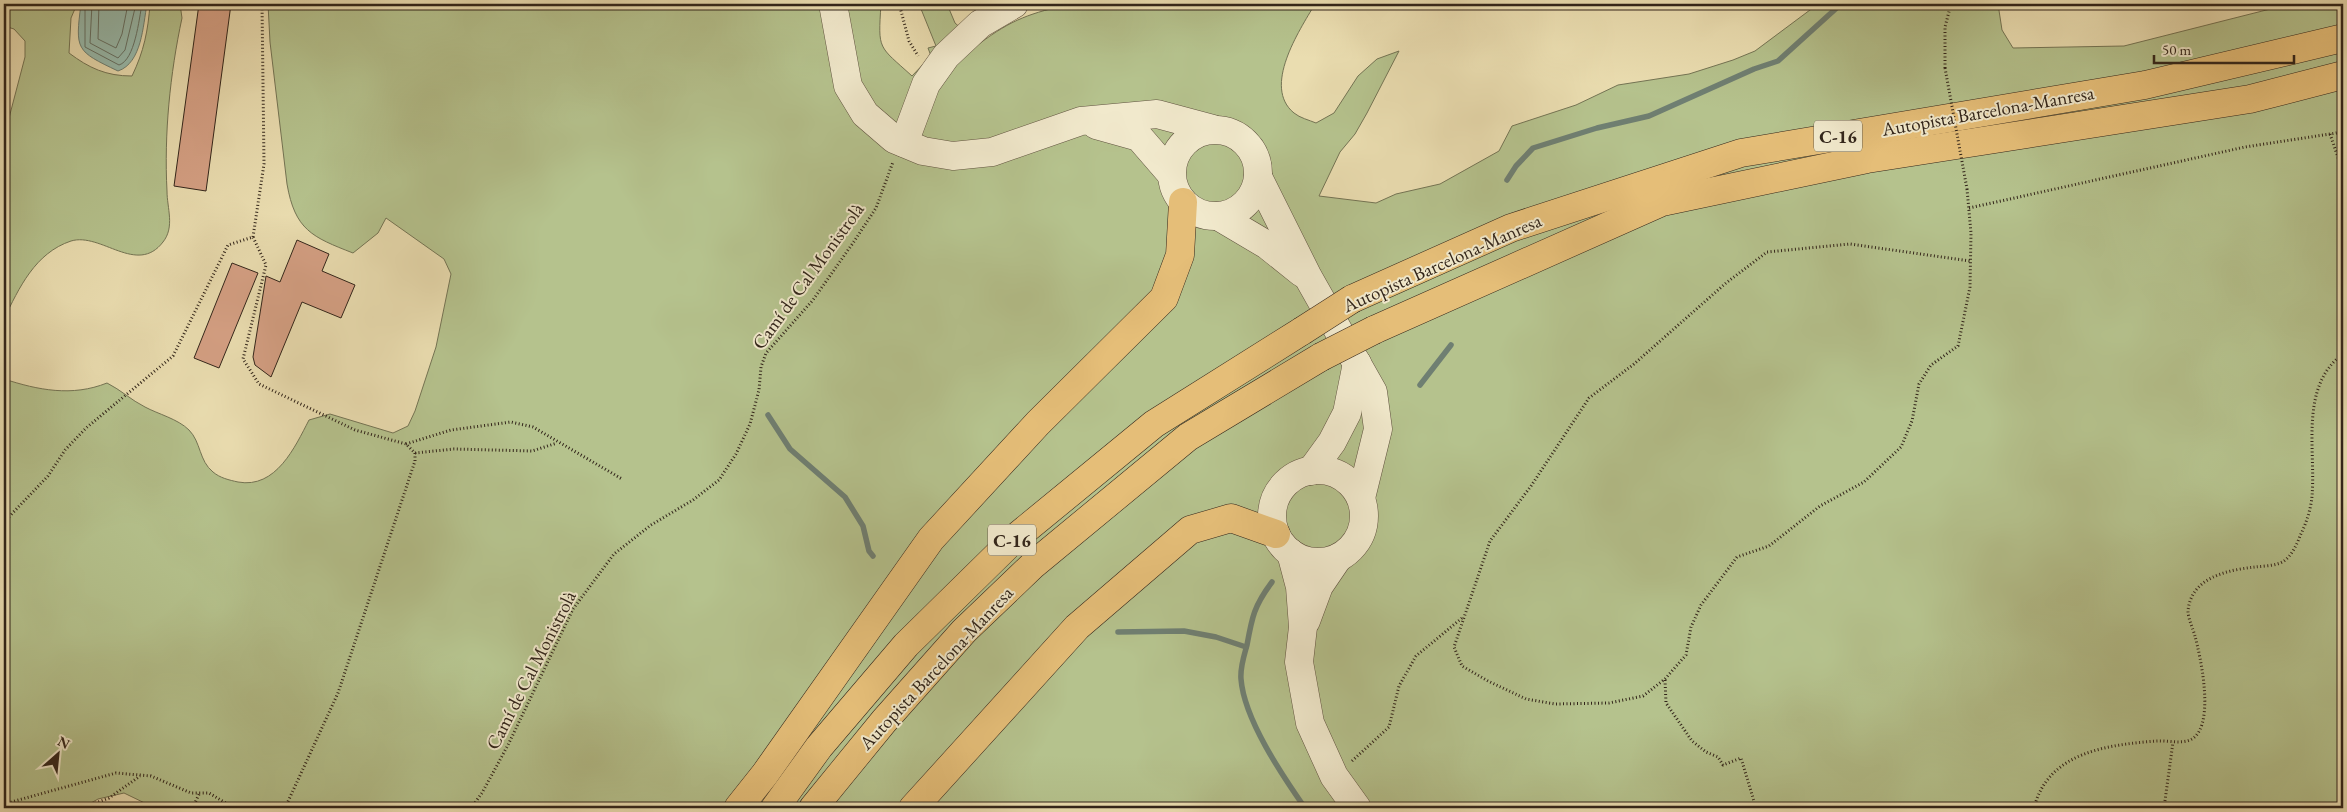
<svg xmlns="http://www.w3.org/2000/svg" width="2347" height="812" viewBox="0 0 2347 812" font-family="'EB Garamond',serif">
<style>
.green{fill:#b5c28d;stroke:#747454}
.water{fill:#98bbad;stroke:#6f7f72}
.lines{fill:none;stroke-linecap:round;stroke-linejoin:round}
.shore{stroke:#657064;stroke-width:1}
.stream{stroke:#6f7f72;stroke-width:5.5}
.building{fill:#d5a084;stroke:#32251a}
.minor-casing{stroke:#605340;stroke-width:29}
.highway-casing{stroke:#32251a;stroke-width:29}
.path{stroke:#32251a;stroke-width:3;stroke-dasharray:1 2.5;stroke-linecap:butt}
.minor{stroke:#f1e9cc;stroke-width:28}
.highway{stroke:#e5be78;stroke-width:28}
.highway-bridge-casing{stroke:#32251a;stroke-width:29;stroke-linecap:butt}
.path-bridge{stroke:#32251a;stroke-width:3;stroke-dasharray:1 2.5;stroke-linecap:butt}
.highway-bridge{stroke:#e5be78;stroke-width:28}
.labels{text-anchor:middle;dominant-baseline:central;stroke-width:4;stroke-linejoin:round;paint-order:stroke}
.shield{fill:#f1e9cc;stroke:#6b604f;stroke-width:1}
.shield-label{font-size:18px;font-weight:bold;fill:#32251a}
.street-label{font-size:19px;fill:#32251a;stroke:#f1e9cc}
</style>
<rect width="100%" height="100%" fill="#eaddb0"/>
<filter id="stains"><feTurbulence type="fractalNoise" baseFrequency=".004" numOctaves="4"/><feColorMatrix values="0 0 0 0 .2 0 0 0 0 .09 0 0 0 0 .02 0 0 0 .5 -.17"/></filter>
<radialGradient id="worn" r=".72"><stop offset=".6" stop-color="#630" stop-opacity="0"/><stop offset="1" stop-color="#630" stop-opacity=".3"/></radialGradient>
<g class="green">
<path d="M 4,4 L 77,4 L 71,18 L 69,53 C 89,68 106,76 132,76 C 144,51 148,31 150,4 L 180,4 L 182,18 C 170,74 164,134 167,191 C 167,208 175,227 163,242 C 137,276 101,232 71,241 C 35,253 19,288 4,319 L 4,137 L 25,57 L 25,41 L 14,29 L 4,26 Z"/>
<path d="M 268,4 L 881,4 C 878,51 878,45 912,76 L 931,56 L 928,48 L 936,46 L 919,4 L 947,4 L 955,23 L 979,44 C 1012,19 1031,13 1071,4 L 1315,4 C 1299,31 1262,87 1294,113 C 1300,118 1309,120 1316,123 L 1334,113 L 1358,76 L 1377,59 L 1399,51 L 1367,113 L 1355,134 L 1340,152 L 1319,196 L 1376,203 L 1396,194 L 1440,184 L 1499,151 L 1512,126 L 1576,105 L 1618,85 L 1689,74 L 1733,60 L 1755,51 L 1818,4 L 1998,4 L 2002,30 L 2013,48 L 2124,46 L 2290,4 L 2343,4 L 2343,808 L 155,808 L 124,793 L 98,799 L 82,808 L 4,808 L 4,379 C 38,390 72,397 107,383 C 121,390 131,400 145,407 C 158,414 178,419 189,430 C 201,442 199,461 213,472 C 220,478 229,480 238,482 C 276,489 295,447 309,420 L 330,414 L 393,433 L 408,426 L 415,411 L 436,347 L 451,274 L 444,259 L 386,218 L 378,233 L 353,253 C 312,237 295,230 287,184 L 270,42 Z"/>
</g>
<path class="water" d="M 81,4 L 147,4 C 143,25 142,63 118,71 C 76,51 75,50 81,4 Z"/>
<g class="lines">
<g class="shore">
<path d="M 85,4 L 85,47 L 119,65 C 135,60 139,19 142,4"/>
<path d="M 92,4 L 90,43 L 118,58 L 125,50 L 136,4"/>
<path d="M 99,4 L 98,39 L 116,48 L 122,34 L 128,4"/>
</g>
<g class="stream">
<path d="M 1507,180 L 1516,166 L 1533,148 L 1597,128 L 1649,116 L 1754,69 L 1778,61 L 1841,4"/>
<path d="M 1420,385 L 1451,345"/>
<path d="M 768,415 L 790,449 L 845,497 L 863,526 L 869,551 L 873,556"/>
<path d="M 1272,582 C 1254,606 1252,617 1247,645 C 1244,656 1240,667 1241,679 C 1244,719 1282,775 1305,808"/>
<path d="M 1118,632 L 1184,631 L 1216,637 L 1246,647"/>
</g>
</g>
<g class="building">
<path d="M 199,4 L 231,4 L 206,191 L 174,186 Z"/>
<path d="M 297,240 L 329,254 L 322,271 L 355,285 L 341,318 L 302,302 L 271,377 L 255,365 L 253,357 L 266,276 L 280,282 Z"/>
<path d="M 232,263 L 258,273 L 219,368 L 194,358 Z"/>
</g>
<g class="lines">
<g class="minor-casing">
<g id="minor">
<path d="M 833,4 L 848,86 L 865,114 L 894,139 L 923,151 L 953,156 L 992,152 L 1081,121 L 1157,114 L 1213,129"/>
<path d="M 1096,125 L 1139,137 L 1171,174"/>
<circle cx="1215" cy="173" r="43"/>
<path d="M 904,143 L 926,84 L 946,56 L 980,24 L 1014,4"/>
<path d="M 1258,177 L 1308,277 L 1373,392 L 1378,429 L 1361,498"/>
<path d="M 1218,216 L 1267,245 L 1302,273"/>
<circle cx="1318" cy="516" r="46"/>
<path d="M 1311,471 L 1332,442 L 1347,413 L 1357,363"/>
<path d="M 1291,553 L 1300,587 L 1303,627 L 1299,662 L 1310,723 L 1334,776 L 1357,808"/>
<path d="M 1306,621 L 1319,586 L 1338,558"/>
</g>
</g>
<g class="highway-casing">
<g id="highway">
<path d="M 1352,299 L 1511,228 L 1741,153 L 2145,85 L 2343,38"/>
<path d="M 1374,330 L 1662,202 L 1867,159 L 2250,99 L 2343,75"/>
<path d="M 738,808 L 765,774 L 931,539 L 1038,423 L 1164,298 L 1180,255 L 1183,202"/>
<path d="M 775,808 L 819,747 L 906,645 L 1015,538 L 1154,424 L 1302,331"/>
<path d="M 813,808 L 884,721 L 964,631 L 1033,565 L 1188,437 L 1321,357"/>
<path d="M 913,808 L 1077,627 L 1190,530 L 1231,518 L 1276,534"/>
</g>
</g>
<g class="path">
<path d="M 900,7 L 909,41 L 918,56"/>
<path d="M 1945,68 L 1945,27 L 1951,4"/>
<path d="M 2330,134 L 2343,172"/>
<path d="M 1967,189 L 1971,233 L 1970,287 L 1958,346 L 1931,365 L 1919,384 L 1912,421 L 1901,447 L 1864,482 L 1820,506 L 1769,546 L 1737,557 L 1701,605 L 1691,627 L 1686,655 L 1665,679 L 1643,696 L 1609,703 L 1555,704 L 1526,699 L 1488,681 L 1462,666 L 1454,647 L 1490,541 L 1531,486 L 1589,398 L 1634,364 L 1726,283 L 1767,252 L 1850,244 L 1970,261"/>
<path d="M 1969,208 L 2245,147 L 2343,132"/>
<path d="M 253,237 L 264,164 L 262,4"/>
<path d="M 406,444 L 451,430 L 511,422 L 533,427 L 622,479"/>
<path d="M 415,453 L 454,449 L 532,451 L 557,443"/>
<path d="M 4,522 L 48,476 L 65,450 L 86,428 L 173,356 L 228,245 L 253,237 L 266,265 L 243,359 L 259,384 L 355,430 L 406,444 L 415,453 L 415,461 L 338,693 L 285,808"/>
<path d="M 1665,680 L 1666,703 L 1692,741 L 1706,752 L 1718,757 L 1723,765 L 1741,758 L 1756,808"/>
<path d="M 1352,761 L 1389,727 L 1399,686 L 1416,656 L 1462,618"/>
<path d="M 4,804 L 116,773 L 151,776 L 191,793 L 209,793 L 234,808"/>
<path d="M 82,808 L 109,798 L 140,776"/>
<path d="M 195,808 L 194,805 L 200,792"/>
<path d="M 471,808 L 482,793 L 508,745 L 573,609 L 614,554 L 651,525 L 693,500 L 719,480 L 736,454 L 750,424 L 759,390 L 761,367 L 766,353 L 813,300 L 853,243 L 876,208 L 893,162"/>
<path d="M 2034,808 C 2048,752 2107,745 2156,741 C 2171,740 2189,747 2198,733 C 2212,712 2201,659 2195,636 C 2193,629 2188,618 2188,611 C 2191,577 2228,570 2255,567 C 2264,566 2276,566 2284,561 C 2292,555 2297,544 2300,536 C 2306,524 2311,509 2312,496 C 2316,450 2299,386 2343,354"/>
<path d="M 2164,808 L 2173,742"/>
</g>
<use href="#minor" class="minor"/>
<use href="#highway" class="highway"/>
<g class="highway-bridge-casing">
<g id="highway-bridge">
<path d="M 1302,331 L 1352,299"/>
<path d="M 1321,357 L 1374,330"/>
</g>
</g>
<path class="path-bridge" d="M 1945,68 L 1967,189"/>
<use href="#highway-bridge" class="highway-bridge"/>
</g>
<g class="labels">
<g class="shield">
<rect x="1814" y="120.5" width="48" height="31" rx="4"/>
<rect x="988" y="524.5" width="48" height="31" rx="4"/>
</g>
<g class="shield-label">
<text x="1838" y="136">C-16</text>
<text x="1012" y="540">C-16</text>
</g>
<g class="street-label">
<text transform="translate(1988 111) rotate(-10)">Autopista Barcelona-Manresa</text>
<text transform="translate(1442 263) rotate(-24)">Autopista Barcelona-Manresa</text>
<text transform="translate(808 276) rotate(-54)">Camí de Cal Monistrolà</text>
<text transform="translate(936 668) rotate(-47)">Autopista Barcelona-Manresa</text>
<text transform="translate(531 670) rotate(-63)">Camí de Cal Monistrolà</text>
</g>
</g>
<rect width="2347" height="812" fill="none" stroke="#eaddb0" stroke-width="20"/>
<rect x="5" y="5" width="2337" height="802" fill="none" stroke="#32251a" stroke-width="2.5"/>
<rect x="10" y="10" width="2327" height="792" fill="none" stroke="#32251a"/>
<g transform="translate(58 754) rotate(27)" stroke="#f1e9cc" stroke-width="4" paint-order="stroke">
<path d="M0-4L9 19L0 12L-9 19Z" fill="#32251a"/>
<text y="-8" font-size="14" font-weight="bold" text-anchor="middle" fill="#32251a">N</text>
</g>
<path d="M2154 55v8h140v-8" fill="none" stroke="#32251a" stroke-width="2.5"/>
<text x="2162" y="55" font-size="15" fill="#32251a" stroke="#f1e9cc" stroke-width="4" paint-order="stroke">50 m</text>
<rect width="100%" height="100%" filter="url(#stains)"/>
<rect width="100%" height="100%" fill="url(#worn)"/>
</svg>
